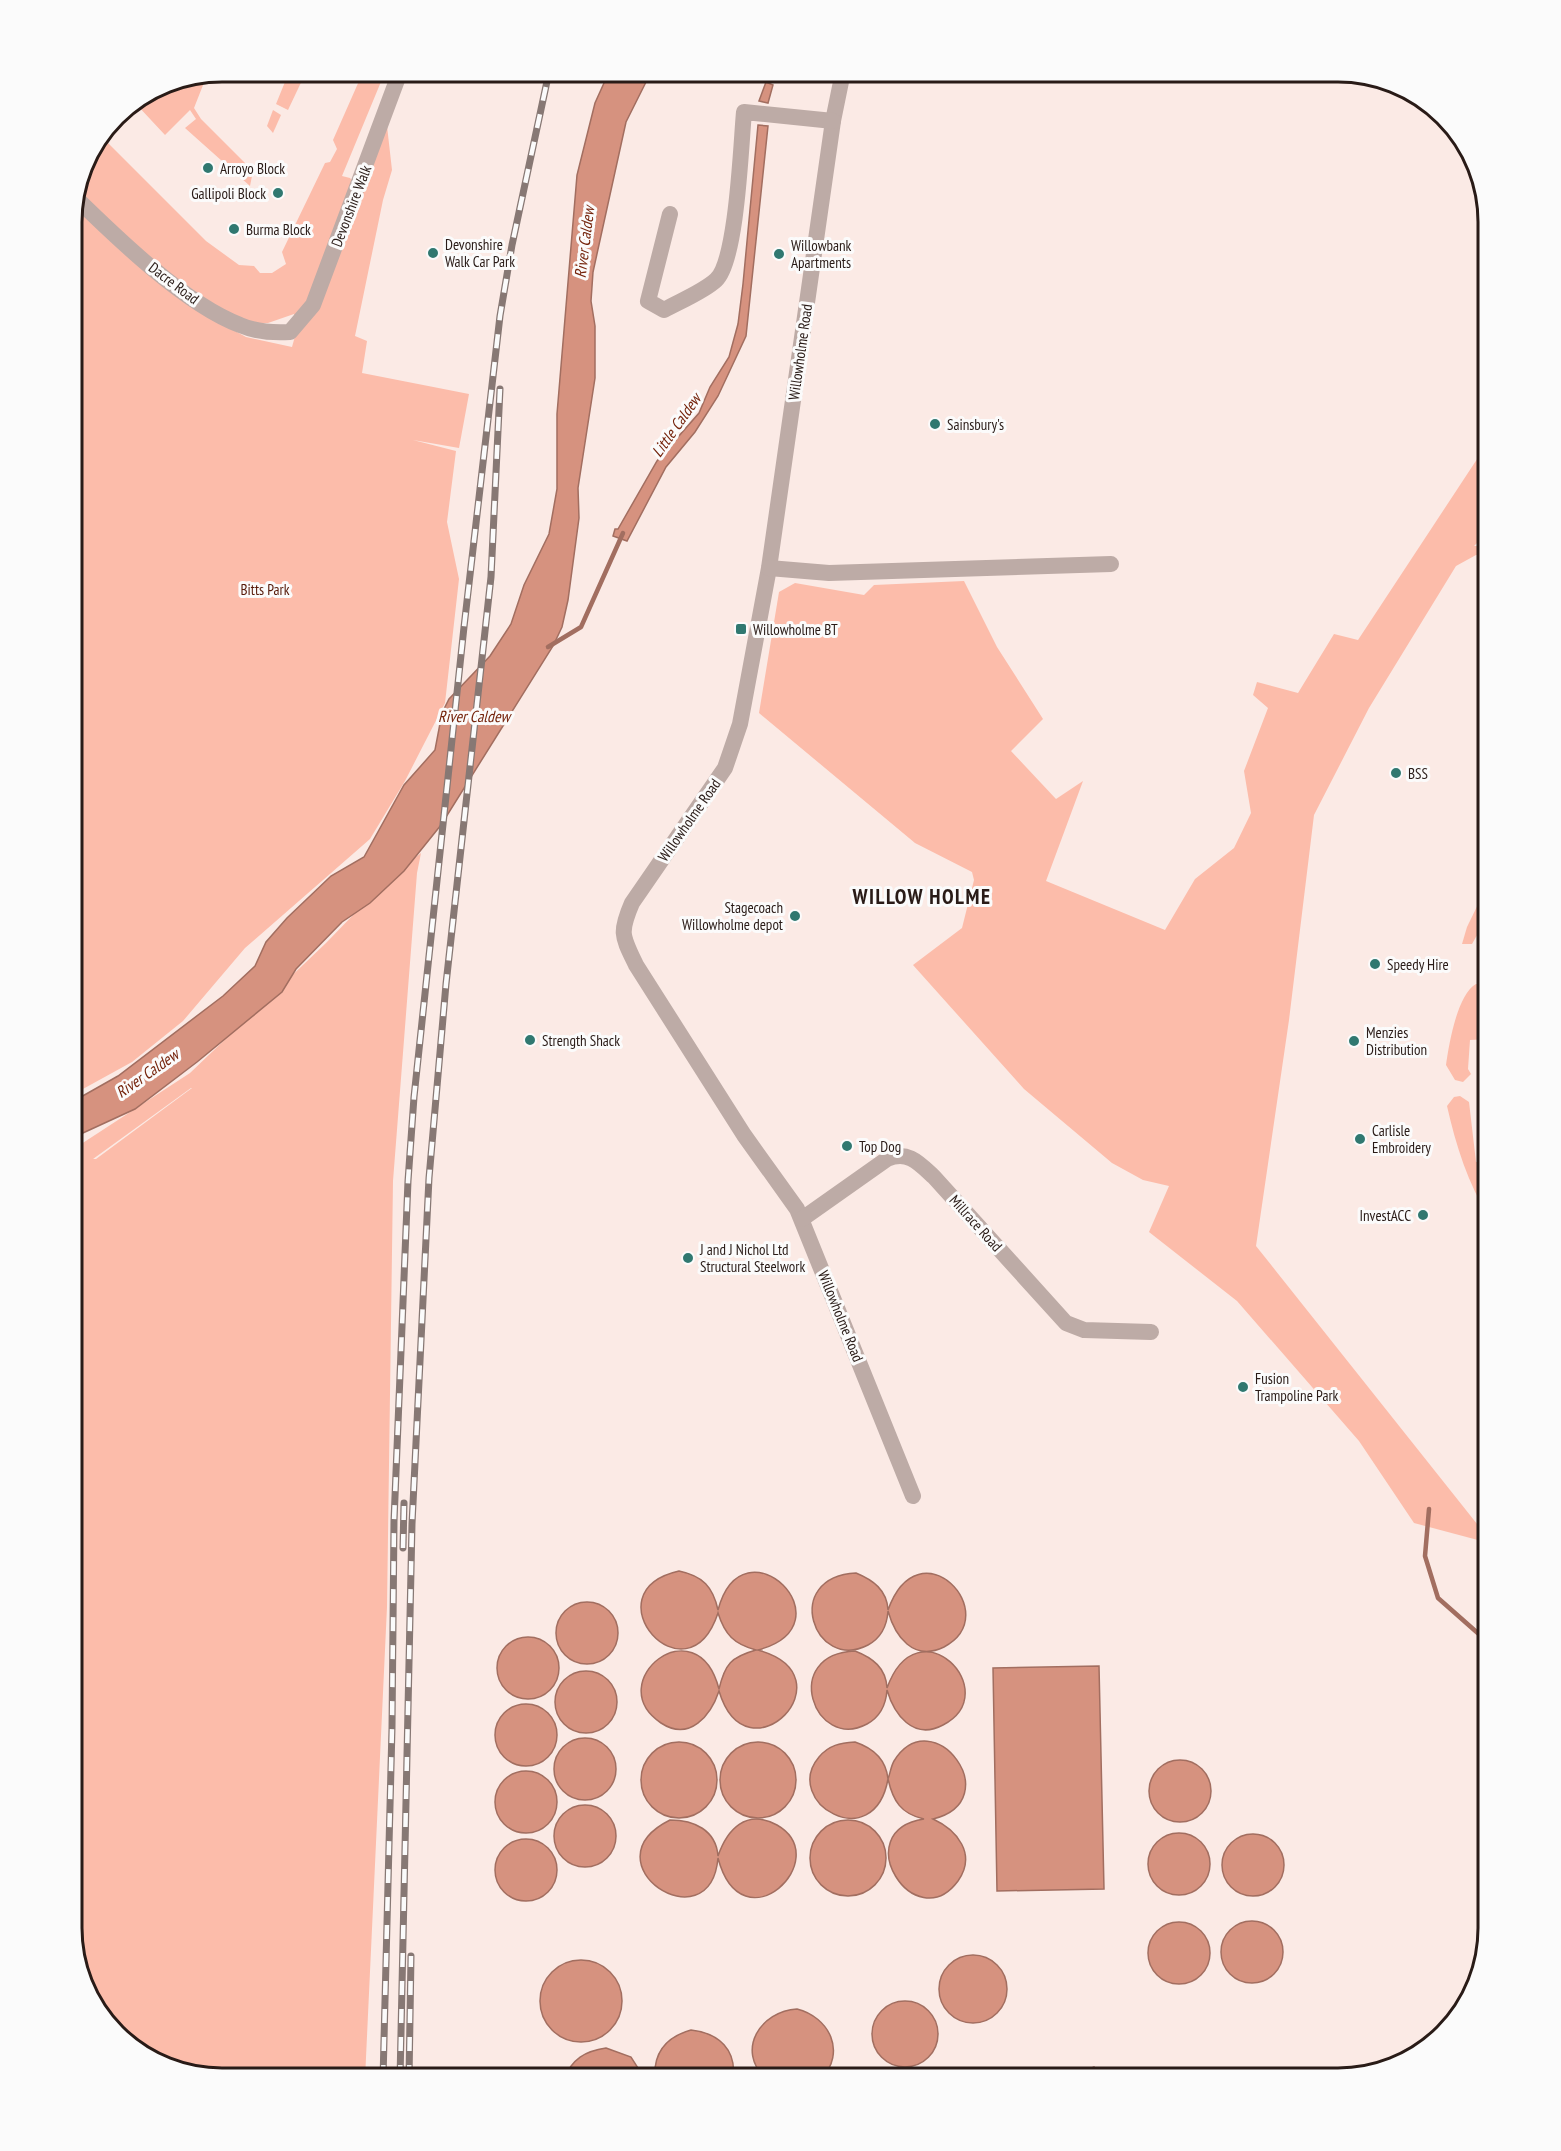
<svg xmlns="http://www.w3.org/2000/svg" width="1561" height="2151" viewBox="0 0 1561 2151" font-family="'PT Sans Narrow',sans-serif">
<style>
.green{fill:#fcbcaa;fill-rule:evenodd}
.water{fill:#d6927f;stroke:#a26e60;stroke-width:1.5}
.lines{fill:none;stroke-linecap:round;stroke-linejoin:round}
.stream{stroke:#a26e60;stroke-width:4.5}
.street{stroke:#bdaba6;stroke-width:16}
.rail-casing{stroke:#877874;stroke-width:7}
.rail{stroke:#fbfbfb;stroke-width:4.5;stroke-dasharray:14;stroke-linecap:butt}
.poi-dot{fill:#307870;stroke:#fbfbfb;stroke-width:2}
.labels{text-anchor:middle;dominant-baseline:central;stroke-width:6;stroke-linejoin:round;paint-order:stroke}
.poi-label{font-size:15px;fill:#291b17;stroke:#fbfbfb;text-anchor:start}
.street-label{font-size:15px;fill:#291b17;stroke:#fbfbfb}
.park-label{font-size:15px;fill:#571a09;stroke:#fbfbfb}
.water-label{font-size:16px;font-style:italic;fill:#75240c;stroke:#fbfbfb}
.district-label{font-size:21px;font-weight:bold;letter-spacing:1.5px;fill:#291b17;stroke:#fbfbfb}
.rim{fill:none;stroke:#291b17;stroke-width:3}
</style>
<rect width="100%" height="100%" fill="#fbeae5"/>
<g class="green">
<path d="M 289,72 L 306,72 L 288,110 L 276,104 Z"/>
<path d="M 363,72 L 385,72 L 342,176 L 350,178 L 358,188 L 387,126 L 392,170 L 383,200 L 355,336 L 367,341 L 362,373 L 469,394 L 459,448 L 413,440 L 456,451 L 447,522 L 459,579 L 445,703 L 405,781 L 370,839 L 245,948 L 183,1021 L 132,1062 L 72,1095 L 72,212 L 75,202 L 206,315 L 246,337 L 292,347 L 297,329 L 294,314 L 268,323 L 246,323 L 227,314 L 147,257 L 78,191 L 87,156 L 102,137 L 206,241 L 239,265 L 254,266 L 260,273 L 272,273 L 286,264 L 282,252 L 325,163 L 330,162 L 337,149 L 333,140 Z"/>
<path d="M 207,75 L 194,108 L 201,119 L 253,171 L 250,186 L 185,128 L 196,119 L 190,110 L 165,135 L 137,105 L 165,83 Z"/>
<path d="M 273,110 L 281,115 L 273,133 L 267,126 Z"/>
<path d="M 1489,441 L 1489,531 L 1474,546 L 1489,546 L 1489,555 L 1476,555 L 1456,566 L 1369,708 L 1314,815 L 1289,1020 L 1256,1246 L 1489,1539 L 1489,1543 L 1414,1523 L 1359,1441 L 1237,1301 L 1149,1232 L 1169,1186 L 1143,1180 L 1112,1163 L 1024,1089 L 913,965 L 962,928 L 974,880 L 972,872 L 915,843 L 759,713 L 779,592 L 795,583 L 864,595 L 874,585 L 964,581 L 997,647 L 1043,719 L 1011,751 L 1056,799 L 1083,781 L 1046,881 L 1165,930 L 1195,879 L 1234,848 L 1251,813 L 1244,771 L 1268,708 L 1253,695 L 1257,682 L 1298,693 L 1334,634 L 1358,640 Z"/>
<path d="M 421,853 L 417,873 L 393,1181 L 387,1607 L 365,2079 L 213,2079 L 147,2059 L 92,2004 L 72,1929 L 72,1150 L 190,1073 L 326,943 L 388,879 ZM 192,1088 L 96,1159 L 93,1159 L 191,1088 Z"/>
<path d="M 1487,886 L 1489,914 L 1472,944 L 1462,944 L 1467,927 Z"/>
<path d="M 1476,984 L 1482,984 L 1489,990 L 1489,1039 L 1470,1040 L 1468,1069 L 1471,1074 L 1463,1082 L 1455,1080 L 1446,1065 C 1449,1044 1457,995 1476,984 Z"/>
<path d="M 1460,1096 L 1469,1102 L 1476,1162 L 1489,1161 L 1489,1218 C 1468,1183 1456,1146 1447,1106 L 1454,1097 Z"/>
</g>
<g class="water">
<path d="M 609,72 L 651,72 L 626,122 L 593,272 L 591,301 L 595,326 L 595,378 L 578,488 L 579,518 L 568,600 L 562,627 L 553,646 L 441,825 L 404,871 L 370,903 L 342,922 L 296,969 L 282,992 L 197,1062 L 135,1109 L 72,1138 L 72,1102 L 118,1076 L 223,996 L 255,966 L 266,942 L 287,918 L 331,876 L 364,857 L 404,785 L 435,750 L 442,713 L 449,699 L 490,656 L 511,624 L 524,585 L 549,534 L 557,489 L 557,414 L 577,175 L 595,103 Z"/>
<path d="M 766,82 L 773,85 L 768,103 L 759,101 Z"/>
<path d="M 758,125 L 768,126 L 746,336 L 718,396 L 695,432 L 666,467 L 627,541 L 613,536 L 615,529 L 618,529 L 657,461 L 699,413 L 710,387 L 729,357 L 738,324 L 743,284 Z"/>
<path d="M 679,1571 C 703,1576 713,1587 718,1610 C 743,1516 853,1624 758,1650 C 853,1676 747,1784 719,1691 C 711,1715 690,1742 661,1723 C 600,1682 697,1604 719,1689 C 725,1664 731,1657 756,1650 C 734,1644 725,1635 718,1613 C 687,1706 587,1592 679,1571 Z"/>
<path d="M 856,1573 C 873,1580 887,1590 888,1610 C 919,1523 1006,1614 944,1647 C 913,1662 895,1636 888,1611 C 887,1625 881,1638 868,1645 C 814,1673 781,1577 856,1573 Z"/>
<circle cx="587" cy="1633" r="31"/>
<circle cx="528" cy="1668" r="31"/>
<path d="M 855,1651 C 873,1658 886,1668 887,1688 C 918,1602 1006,1692 943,1725 C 913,1741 894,1714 887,1690 C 886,1704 880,1717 867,1724 C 814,1752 780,1654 855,1651 Z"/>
<path d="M 1099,1666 L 1104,1889 L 997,1891 L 993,1668 Z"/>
<circle cx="586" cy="1702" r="31"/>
<circle cx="526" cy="1735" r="31"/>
<circle cx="585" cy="1769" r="31"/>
<circle cx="679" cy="1780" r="38"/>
<circle cx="758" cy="1780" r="38"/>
<path d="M 855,1742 C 873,1748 886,1759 888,1779 C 890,1774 891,1766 894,1761 C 933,1699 1009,1800 933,1819 C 957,1830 977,1854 958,1881 C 915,1939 846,1831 924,1819 C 901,1814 893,1801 888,1779 C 874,1857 781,1802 819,1757 C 829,1745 840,1743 855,1742 Z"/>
<circle cx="1180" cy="1791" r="31"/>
<circle cx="526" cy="1802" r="31"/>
<circle cx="585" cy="1836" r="31"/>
<circle cx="848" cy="1858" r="38"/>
<path d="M 670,1820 C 694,1820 716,1830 718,1856 C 727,1830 746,1808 777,1825 C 836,1859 742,1949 718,1858 C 710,1946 584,1863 670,1820 Z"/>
<circle cx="1179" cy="1864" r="31"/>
<circle cx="1253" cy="1865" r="31"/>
<circle cx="526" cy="1870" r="31"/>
<circle cx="1252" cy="1952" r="31"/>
<circle cx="1179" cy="1953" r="31"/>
<circle cx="973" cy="1989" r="34"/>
<circle cx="581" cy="2001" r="41"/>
<circle cx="905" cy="2034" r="33"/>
<path d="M 797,2009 C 829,2017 847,2052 821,2079 L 766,2079 C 735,2050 761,2011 797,2009 Z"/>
<path d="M 691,2030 C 719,2033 737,2050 733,2079 L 655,2079 C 653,2052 666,2037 691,2030 Z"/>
<path d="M 606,2048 L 631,2057 L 645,2079 L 564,2079 C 572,2059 585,2051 606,2048 Z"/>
<path d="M 1094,2067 L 1099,2079 L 1065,2079 Z"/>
</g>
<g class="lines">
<g class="stream">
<path d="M 773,73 L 773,72"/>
<path d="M 548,647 L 581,627 L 623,533"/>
<path d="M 1429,1509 L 1425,1556 L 1438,1598 L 1489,1643"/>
</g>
<g class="street">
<path d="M 843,72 L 833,121 L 769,568 L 740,724 L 725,768 L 632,903 C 619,933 622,936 636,965 L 744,1135 L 797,1209 L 913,1496"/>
<path d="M 76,198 C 118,239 185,304 240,325 C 256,332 273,333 290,332 L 313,305 L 400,72"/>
<path d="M 670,214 L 648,301 L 664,310 C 680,301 703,292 716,280 C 737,261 741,143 744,112 L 833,121"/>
<path d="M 769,568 L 829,573 L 1111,564"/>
<path d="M 802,1219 L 887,1159 C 908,1150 919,1163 934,1177 L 1066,1323 L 1084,1330 L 1151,1332"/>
</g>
<g class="rail-casing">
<g id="rail">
<path d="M 403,1548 L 404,1503"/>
<path d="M 383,2079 L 392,1728 L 394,1521 L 408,1181 L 414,1097 L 464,627 L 500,316 L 512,245 L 549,72"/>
<path d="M 400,2079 L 412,1524 L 429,1178 L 446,984 L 491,577 L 500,389"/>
<path d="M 409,2079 L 411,1956"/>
</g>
</g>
<use href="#rail" class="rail"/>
</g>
<g class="poi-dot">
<circle cx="208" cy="168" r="6"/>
<circle cx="278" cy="193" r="6"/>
<circle cx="234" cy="229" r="6"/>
<circle cx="433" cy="253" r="6"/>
<circle cx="779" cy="254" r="6"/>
<circle cx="935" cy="424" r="6"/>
<rect x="735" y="623" width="12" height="12" rx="3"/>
<circle cx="1396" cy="773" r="6"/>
<circle cx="795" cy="916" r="6"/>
<circle cx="1375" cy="964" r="6"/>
<circle cx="530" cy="1040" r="6"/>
<circle cx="1354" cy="1041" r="6"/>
<circle cx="1360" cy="1139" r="6"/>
<circle cx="847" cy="1146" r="6"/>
<circle cx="1423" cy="1215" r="6"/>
<circle cx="688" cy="1258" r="6"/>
<circle cx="1243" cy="1387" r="6"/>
</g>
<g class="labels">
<g class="poi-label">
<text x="220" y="168">Arroyo Block</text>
<text x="266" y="193" text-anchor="end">Gallipoli Block</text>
<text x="246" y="229">Burma Block</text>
<text x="445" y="244">Devonshire<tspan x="445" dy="17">Walk Car Park</tspan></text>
<text x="791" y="245">Willowbank<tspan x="791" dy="17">Apartments</tspan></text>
<text x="947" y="424">Sainsbury's</text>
<text x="753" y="629">Willowholme BT</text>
<text x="1408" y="773">BSS</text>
<text x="783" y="907" text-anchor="end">Stagecoach<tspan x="783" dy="17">Willowholme depot</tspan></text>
<text x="1387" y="964">Speedy Hire</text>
<text x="1366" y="1032">Menzies<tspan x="1366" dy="17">Distribution</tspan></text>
<text x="542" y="1040">Strength Shack</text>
<text x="1372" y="1130">Carlisle<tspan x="1372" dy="17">Embroidery</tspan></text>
<text x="859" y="1146">Top Dog</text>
<text x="1411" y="1215" text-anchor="end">InvestACC</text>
<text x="700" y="1249">J and J Nichol Ltd<tspan x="700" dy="17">Structural Steelwork</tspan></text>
<text x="1255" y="1378">Fusion<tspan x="1255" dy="17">Trampoline Park</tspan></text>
</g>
<g class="street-label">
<text transform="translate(351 206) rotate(-69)">Devonshire Walk</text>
<text transform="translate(174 283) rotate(37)">Dacre Road</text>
<text transform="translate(800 352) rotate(-82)">Willowholme Road</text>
<text transform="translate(689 820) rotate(-55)">Willowholme Road</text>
<text transform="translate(976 1223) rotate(48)">Millrace Road</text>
<text transform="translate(841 1316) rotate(68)">Willowholme Road</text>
</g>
<g class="park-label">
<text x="265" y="589">Bitts Park</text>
</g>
<g class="water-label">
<text transform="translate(584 242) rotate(-83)">River Caldew</text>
<text transform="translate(676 425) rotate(-55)">Little Caldew</text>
<text x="474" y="716">River Caldew</text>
<text transform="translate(147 1073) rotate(-35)">River Caldew</text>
</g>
<g class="district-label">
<text x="922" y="896">WILLOW HOLME</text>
</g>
</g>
<path d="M0 0H1561V2151H0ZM222 82H1338A140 140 0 0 1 1478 222V1928A140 140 0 0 1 1338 2068H222A140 140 0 0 1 82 1928V222A140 140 0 0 1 222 82Z" fill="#fbfbfb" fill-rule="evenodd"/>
<path class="rim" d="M222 82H1338A140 140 0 0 1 1478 222V1928A140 140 0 0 1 1338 2068H222A140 140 0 0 1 82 1928V222A140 140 0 0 1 222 82Z"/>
</svg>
